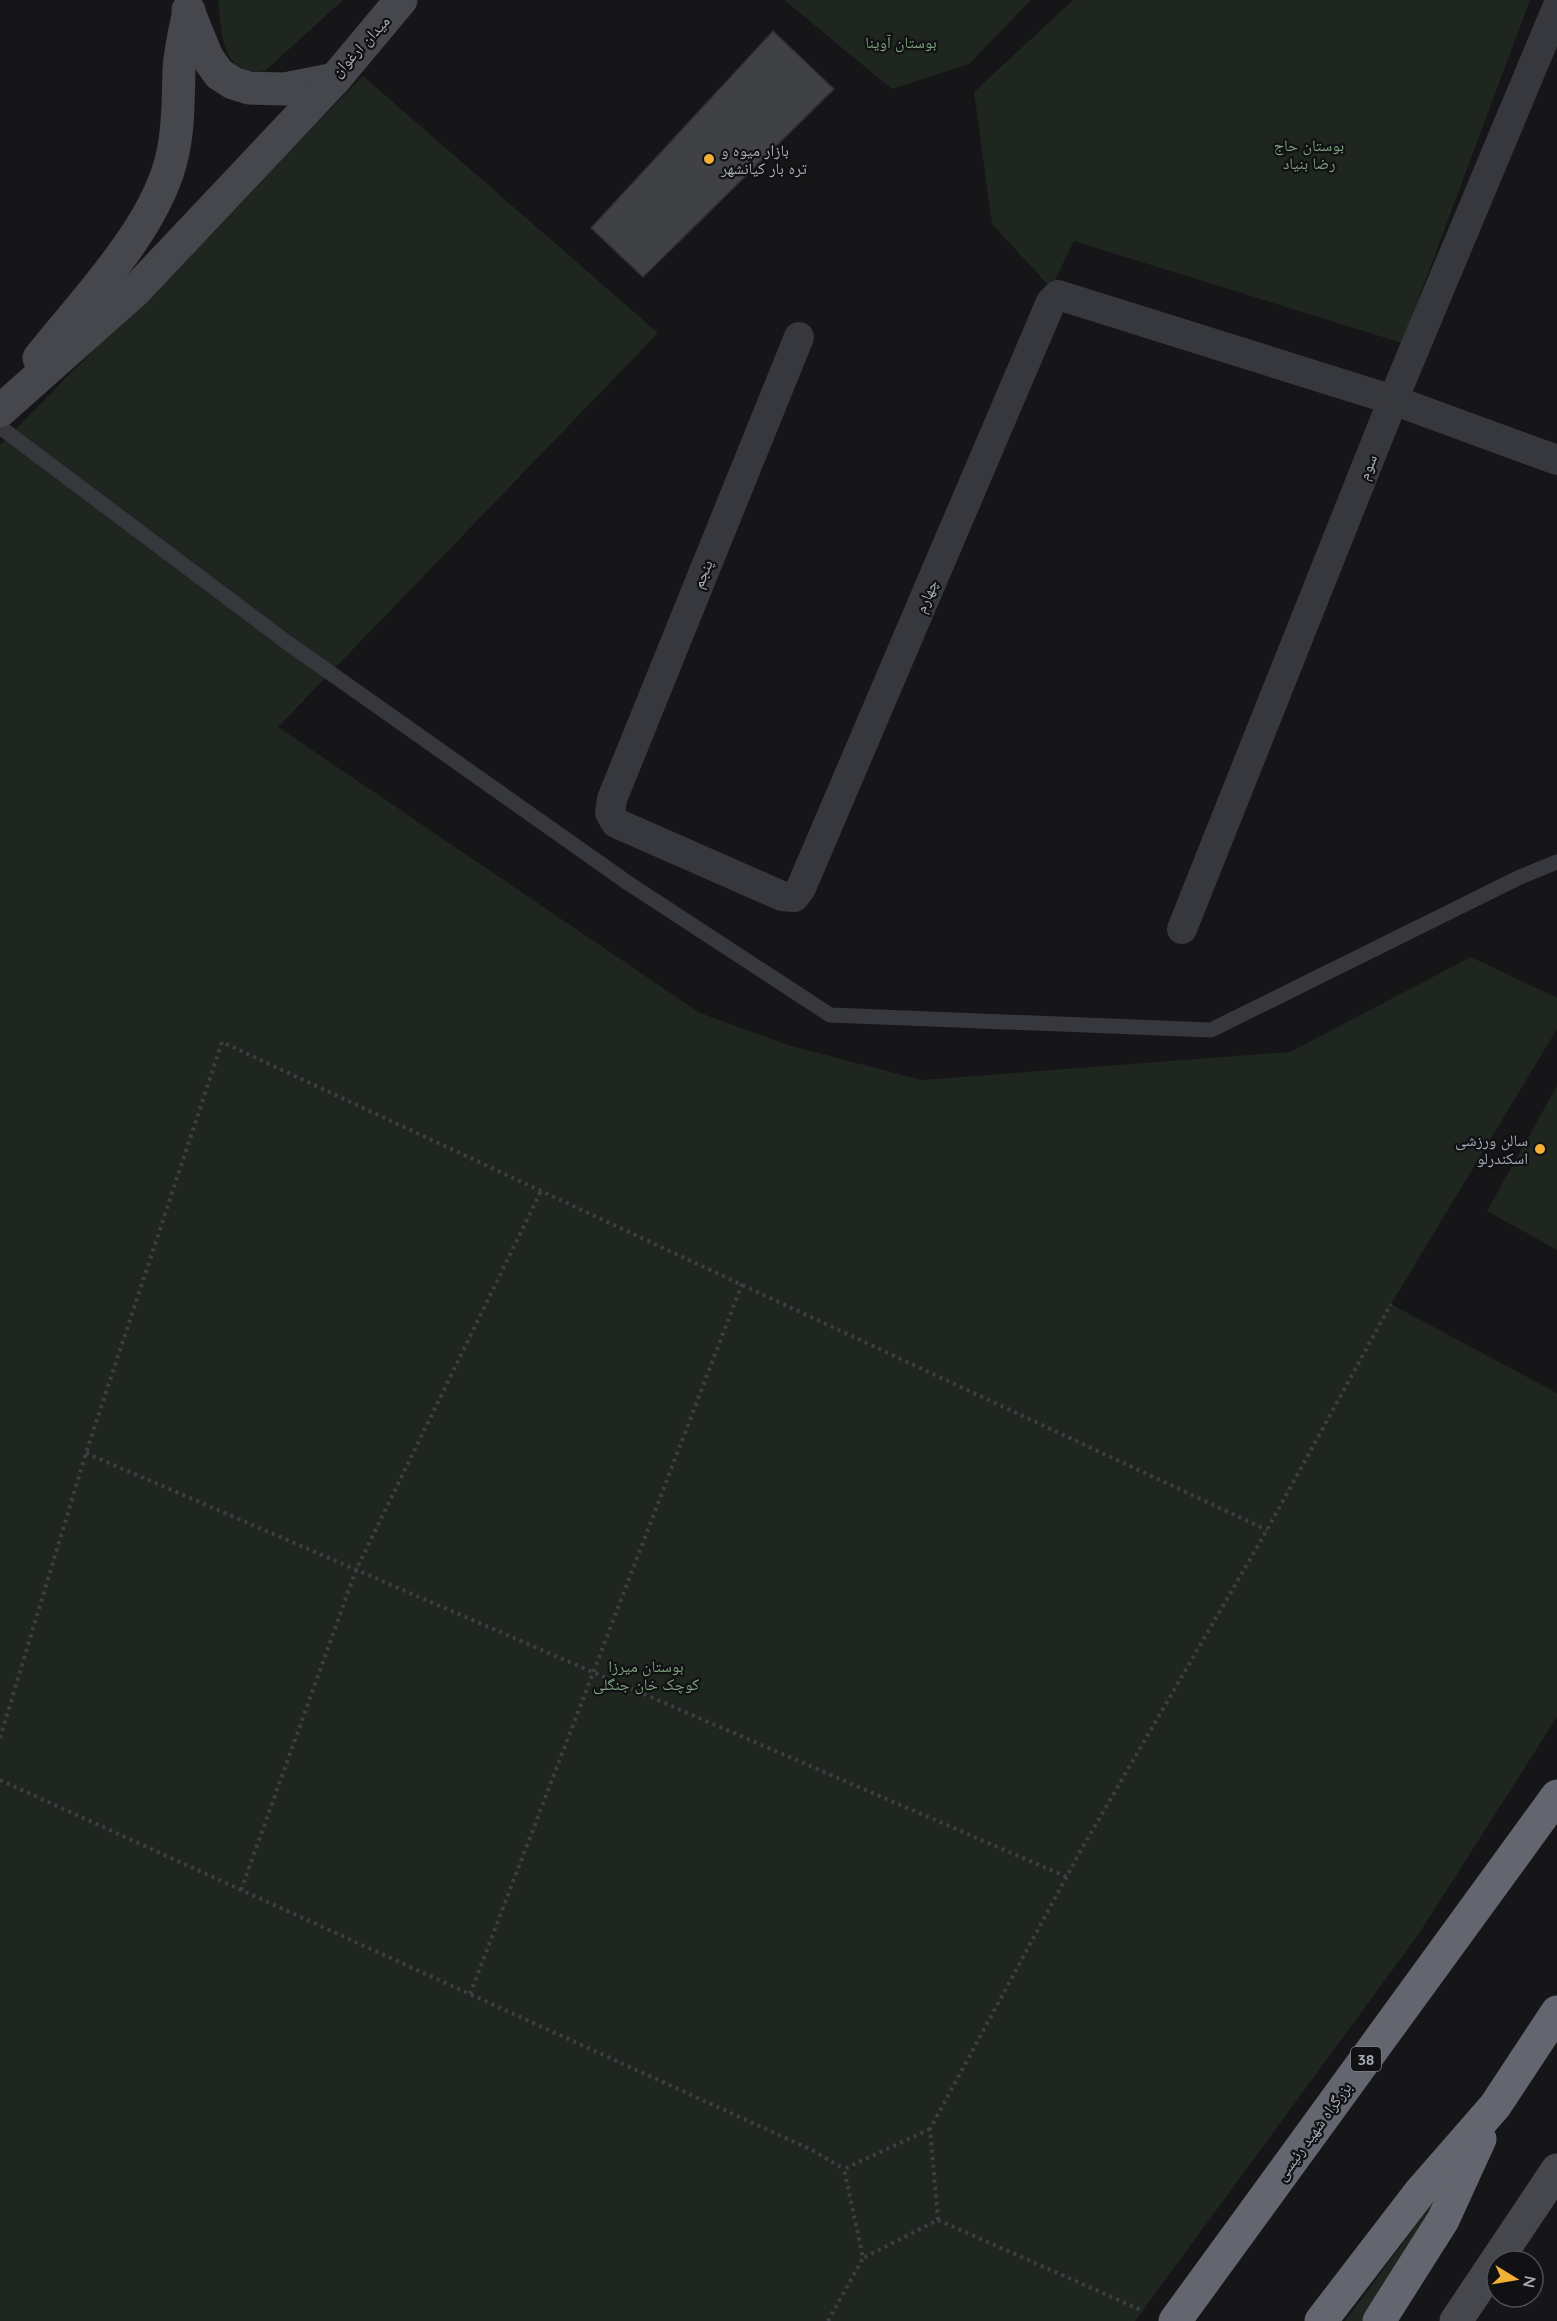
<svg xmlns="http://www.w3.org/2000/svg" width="1557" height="2321" viewBox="0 0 1557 2321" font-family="Quicksand,'Noto Naskh Arabic',sans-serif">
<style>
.green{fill:#1e261f}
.building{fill:#404145;stroke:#303034;stroke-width:1.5}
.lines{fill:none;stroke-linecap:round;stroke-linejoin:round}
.path{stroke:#3d3f44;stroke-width:4;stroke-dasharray:3 4.5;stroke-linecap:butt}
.lane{stroke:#37383d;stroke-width:15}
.street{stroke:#37383d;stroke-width:30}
.secondary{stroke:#45474d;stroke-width:33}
.highway{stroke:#63666e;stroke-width:33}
.poi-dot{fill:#f2b134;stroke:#111113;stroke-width:2}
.labels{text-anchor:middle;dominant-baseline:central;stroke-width:4.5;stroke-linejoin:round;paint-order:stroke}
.shield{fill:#111113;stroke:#7b7e86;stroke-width:1.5}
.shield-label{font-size:15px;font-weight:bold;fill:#a8adb8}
.park-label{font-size:16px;fill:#7fa381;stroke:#111113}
.street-label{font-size:16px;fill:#a8adb8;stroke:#111113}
.poi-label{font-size:16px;fill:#a8adb8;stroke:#111113;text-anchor:start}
</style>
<rect width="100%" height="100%" fill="#161618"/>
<g class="green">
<path d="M 218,0 L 343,0 L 265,71 C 220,76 222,33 218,0 Z"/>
<path d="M 784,0 L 1031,0 L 969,64 L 892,89 Z"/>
<path d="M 1073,0 L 1530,0 L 1402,343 L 1074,241 L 1051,288 L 992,224 L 974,92 Z"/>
<path d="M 363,76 L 658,333 L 278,727 L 700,1013 L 788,1045 L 921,1080 L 1290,1052 L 1471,957 L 1557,998 L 1557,1029 L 1391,1304 L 1557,1393 L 1557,1717 L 1418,1935 L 1135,2321 L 0,2321 L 0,445 Z"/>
<path d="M 1557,1086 L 1557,1250 L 1487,1211 Z"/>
<path d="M 1440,2193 L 1362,2321 L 1345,2321 Z"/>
</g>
<path class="building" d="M 773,31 L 834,89 L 643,277 L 591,228 Z"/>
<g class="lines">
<g class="path">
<path d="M 86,1453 L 1067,1877"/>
<path d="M 0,1738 L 86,1453 L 222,1042 L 1267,1530"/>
<path d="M 0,1780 L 812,2150 L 844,2169"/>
<path d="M 241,1890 L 356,1570 L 541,1191"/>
<path d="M 470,1994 L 742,1284"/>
<path d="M 930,2129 L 844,2169 L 863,2258 L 938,2220 L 930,2129 L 1081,1850 L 1267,1530 L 1391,1304"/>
<path d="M 938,2220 L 1141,2310"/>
<path d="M 828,2321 L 863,2258"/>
</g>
<path class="lane" d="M 0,427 L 285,641 L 628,883 L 830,1015 L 1211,1030 L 1520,877 L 1557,862"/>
<g class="street">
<path d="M 799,337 L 612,799 L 610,813 L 616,823 L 782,896 L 794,897 L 801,888 L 1051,302 L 1058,295 L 1393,400 L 1557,460"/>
<path d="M 1182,929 L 1393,400 L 1557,8"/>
</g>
<g class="secondary">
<path d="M 188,10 L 207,57 L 219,74 L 233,83 L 249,88 L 285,89 L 335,79 L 401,0"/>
<path d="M 39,358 C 85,300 159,225 173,152 C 179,124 178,98 179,70 C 180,50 185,30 189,11"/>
<path d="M 0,411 L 135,291 L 335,79"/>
<path d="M 1456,2321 L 1557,2170"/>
</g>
<g class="highway">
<path d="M 1175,2321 L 1557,1796"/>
<path d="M 1321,2321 L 1420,2192 L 1495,2106 L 1557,2012"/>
<path d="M 1379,2321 L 1443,2220 L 1480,2139"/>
</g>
</g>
<g class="poi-dot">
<circle cx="709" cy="159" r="6"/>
<circle cx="1540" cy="1149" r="6"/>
</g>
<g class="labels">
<rect class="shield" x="1351" y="2047" width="30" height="24" rx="4.5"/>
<g class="shield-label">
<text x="1366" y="2059">38</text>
</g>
<g class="park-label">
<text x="901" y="42">بوستان آوینا</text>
<text x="1309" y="145">بوستان حاج<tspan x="1309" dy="18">رضا بنیاد</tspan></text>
<text x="646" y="1666">بوستان میرزا<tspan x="646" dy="18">کوچک خان جنگلی</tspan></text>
</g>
<g class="street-label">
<text transform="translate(360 46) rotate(-47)">میدان ارغوان</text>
<text transform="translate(1367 467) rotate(-68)">سوم</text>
<text transform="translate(702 574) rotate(-68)">پنجم</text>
<text transform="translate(926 596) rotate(-67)">چهارم</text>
<text transform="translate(1313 2131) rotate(-54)">بزرگراه شهید رئیسی</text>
</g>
<g class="poi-label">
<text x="721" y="150">بازار میوه و<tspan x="721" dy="18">تره بار کیانشهر</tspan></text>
<text x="1528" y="1140" text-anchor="end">سالن ورزشی<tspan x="1528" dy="18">اسکندرلو</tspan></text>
</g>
</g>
<g transform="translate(1515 2279) rotate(101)"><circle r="28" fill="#111113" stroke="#4d4f55" stroke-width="1.5"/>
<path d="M0-4.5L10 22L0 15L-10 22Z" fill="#f2b134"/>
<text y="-9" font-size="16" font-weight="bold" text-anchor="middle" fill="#a8adb8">N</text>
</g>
</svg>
